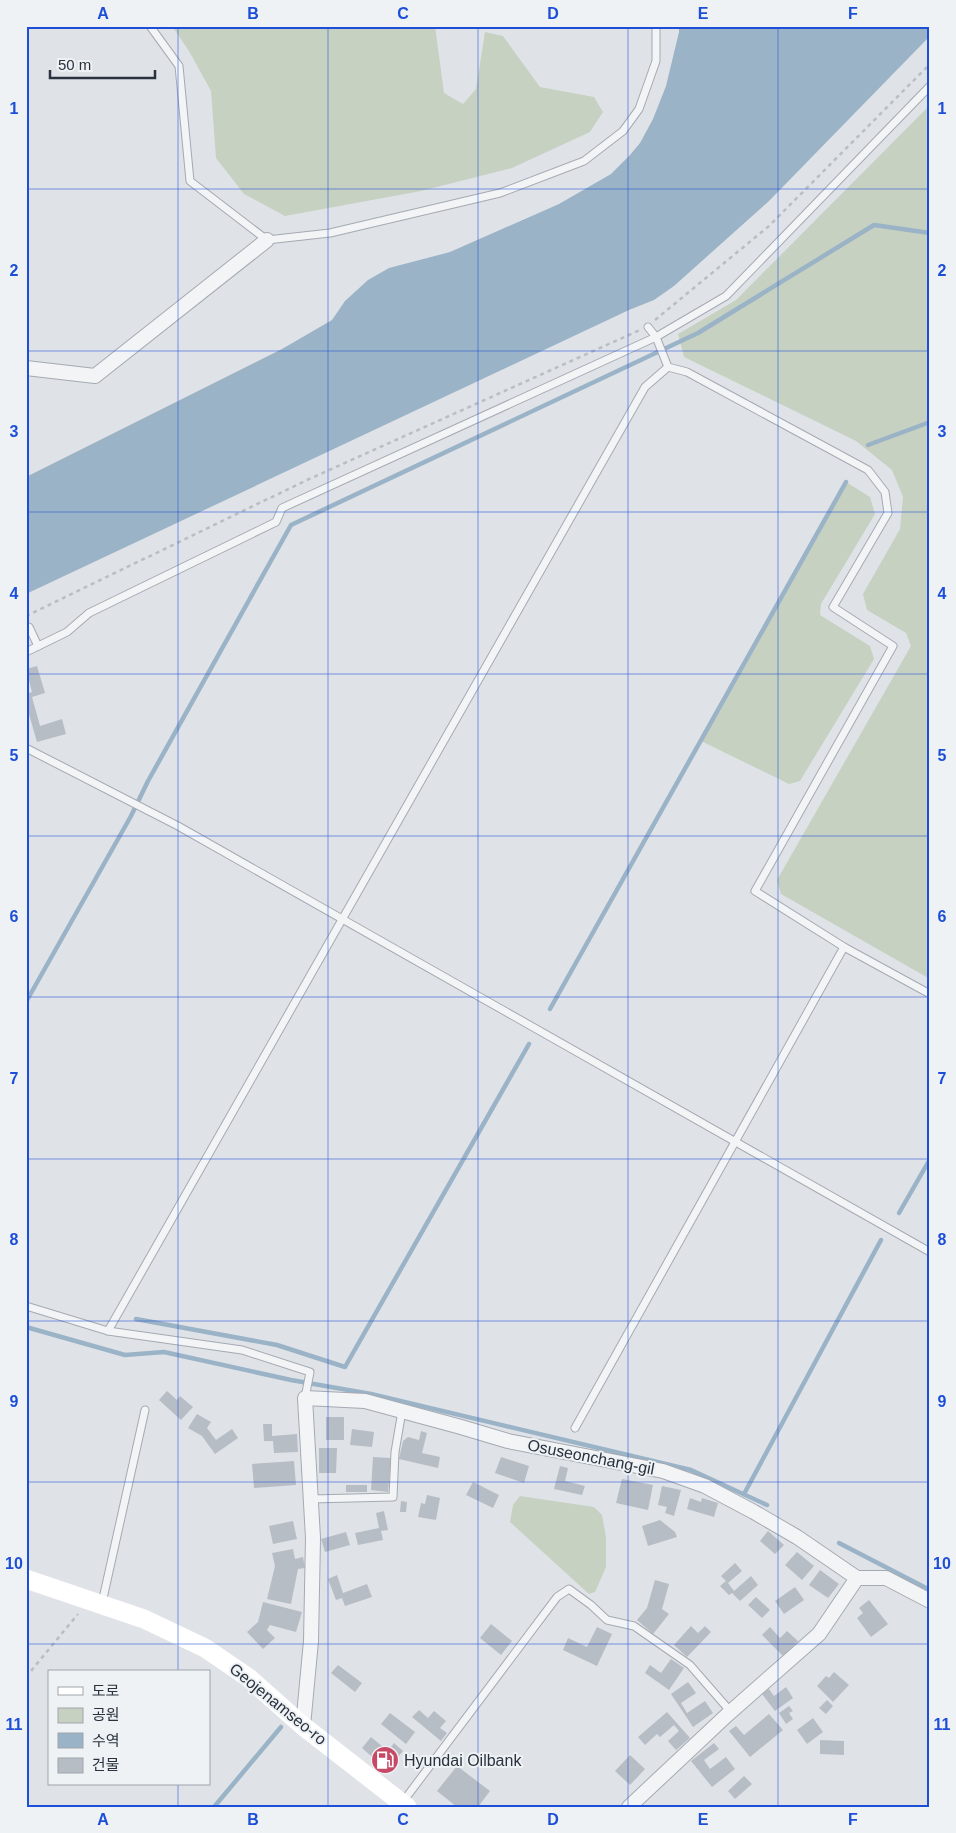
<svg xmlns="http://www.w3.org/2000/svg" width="956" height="1833" viewBox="0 0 956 1833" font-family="Arial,'Noto Sans KR',sans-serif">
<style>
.green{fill:#c6d1c1}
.water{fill:#9bb3c6}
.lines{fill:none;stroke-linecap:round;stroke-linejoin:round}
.stream{stroke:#9bb3c6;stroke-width:4.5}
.building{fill:#b7bdc4}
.service-casing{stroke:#a5aab2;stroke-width:9}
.minor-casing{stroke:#a5aab2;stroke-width:16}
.path{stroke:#babec2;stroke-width:2.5;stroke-dasharray:4 4;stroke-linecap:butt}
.service{stroke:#f2f4f6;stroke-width:7}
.minor{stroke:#f2f4f6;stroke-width:14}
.secondary{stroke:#fff;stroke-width:19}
.grid{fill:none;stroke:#1d4ed8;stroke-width:1;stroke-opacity:0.55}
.labels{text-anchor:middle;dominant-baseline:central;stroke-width:4;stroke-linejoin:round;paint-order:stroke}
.street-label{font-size:16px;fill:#29323e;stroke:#eef2f5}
.poi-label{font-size:16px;fill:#29323e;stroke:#eef2f5;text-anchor:start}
.neatline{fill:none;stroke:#1d4ed8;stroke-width:2}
.grid-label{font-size:16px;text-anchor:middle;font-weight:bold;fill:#1d4ed8}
</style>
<rect width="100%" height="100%" fill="#dfe3e8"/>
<g class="green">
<path d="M 172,26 L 435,26 L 444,93 L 463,104 L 476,89 L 485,32 L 503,36 L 540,87 L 594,97 L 603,112 L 590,132 L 512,168 L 421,191 L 285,216 L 244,194 L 216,158 L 211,91 L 189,51 Z"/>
<path d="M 930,105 L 930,979 L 781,894 L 777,880 L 911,646 L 906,633 L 867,610 L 863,594 L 900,529 L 903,497 L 892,470 L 856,441 L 684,357 L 678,334 L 736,300 Z"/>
<path d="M 846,482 L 870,497 L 875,514 L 821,604 L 820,615 L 870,646 L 874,659 L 800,781 L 789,784 L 701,741 Z"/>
<path d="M 520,1496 L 594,1507 L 602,1515 L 606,1537 L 606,1567 L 595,1592 L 589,1594 L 510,1522 L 513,1505 Z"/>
</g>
<path class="water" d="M 679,26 L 930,26 L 930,36 L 769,201 L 674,286 L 654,300 L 629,310 L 26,594 L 26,477 L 282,349 L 332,320 L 345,301 L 368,280 L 389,268 L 450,252 L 559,204 L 611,174 L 630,155 L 640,143 L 653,119 L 666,86 L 679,32 Z"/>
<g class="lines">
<g class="stream">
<path d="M 868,445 L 930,422"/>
<path d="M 26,1002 L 131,816 L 148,781 L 291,525 L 698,333 L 874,225 L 930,233"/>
<path d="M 550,1009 L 846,482"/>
<path d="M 899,1213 L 930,1159"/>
<path d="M 136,1319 L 277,1345 L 345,1367 L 529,1044"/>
<path d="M 26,1327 L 125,1355 L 164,1352 L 291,1380 L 371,1394 L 691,1470 L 767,1505"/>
<path d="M 744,1494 L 881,1240"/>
<path d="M 839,1543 L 930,1590"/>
<path d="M 214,1807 L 281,1727"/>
</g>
</g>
<g class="building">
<path d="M 37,666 L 45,693 L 32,697 L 40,726 L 62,719 L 66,734 L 37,742 L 26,704 L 26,694 L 32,692 L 26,669 Z"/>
<path d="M 167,1391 L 177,1400 L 180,1396 L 193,1407 L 181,1420 L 159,1400 Z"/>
<path d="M 197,1414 L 211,1422 L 207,1428 L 216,1440 L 232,1429 L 238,1438 L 215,1454 L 202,1436 L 188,1428 Z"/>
<rect x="326" y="1417" width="18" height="23"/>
<path d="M 263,1424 L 272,1424 L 272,1436 L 297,1434 L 298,1452 L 274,1453 L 273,1441 L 264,1441 Z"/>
<path d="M 352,1429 L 374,1432 L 372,1447 L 350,1445 Z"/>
<path d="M 421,1431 L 427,1433 L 422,1453 L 440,1457 L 438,1468 L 399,1459 L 403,1441 L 408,1437 L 419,1440 Z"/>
<path d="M 319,1448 L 337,1448 L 336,1473 L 319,1473 Z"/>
<path d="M 373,1457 L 391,1458 L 388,1492 L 371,1490 Z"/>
<path d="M 501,1457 L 529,1466 L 524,1483 L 495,1473 Z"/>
<path d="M 294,1461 L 296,1485 L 254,1488 L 252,1464 Z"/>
<path d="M 560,1466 L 568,1468 L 565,1481 L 585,1486 L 582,1495 L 554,1489 Z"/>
<path d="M 622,1479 L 653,1485 L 648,1510 L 616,1503 Z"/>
<path d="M 473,1482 L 499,1495 L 493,1508 L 466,1495 Z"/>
<rect x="346" y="1485" width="21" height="7"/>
<path d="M 662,1486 L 681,1490 L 674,1516 L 665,1513 L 667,1507 L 658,1505 Z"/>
<path d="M 427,1495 L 440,1498 L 436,1520 L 418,1517 L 421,1503 L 425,1504 Z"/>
<path d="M 690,1498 L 701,1502 L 702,1498 L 718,1503 L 714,1517 L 687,1509 Z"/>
<path d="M 401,1501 L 407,1502 L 406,1512 L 400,1512 Z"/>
<path d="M 384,1511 L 388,1530 L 381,1531 L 383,1540 L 358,1545 L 355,1533 L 379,1528 L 376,1513 Z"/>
<path d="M 660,1520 L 675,1532 L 677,1537 L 648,1546 L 642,1526 Z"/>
<path d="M 293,1521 L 297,1539 L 273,1544 L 269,1526 Z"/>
<path d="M 768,1531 L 784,1545 L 775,1554 L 760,1541 Z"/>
<path d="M 346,1532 L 350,1545 L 325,1552 L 321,1539 Z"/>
<path d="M 293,1549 L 295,1559 L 303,1557 L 305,1568 L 298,1569 L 291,1604 L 267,1599 L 275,1566 L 272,1553 Z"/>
<path d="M 797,1552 L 814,1566 L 802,1580 L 785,1565 Z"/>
<path d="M 735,1563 L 742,1571 L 728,1583 L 734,1591 L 751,1576 L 758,1585 L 740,1601 L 732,1593 L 729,1595 L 720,1586 L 726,1581 L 721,1576 Z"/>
<path d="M 820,1570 L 839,1584 L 828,1598 L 809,1585 Z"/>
<path d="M 337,1575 L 343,1593 L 367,1584 L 372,1597 L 345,1606 L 342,1598 L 336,1600 L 328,1579 Z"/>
<path d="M 655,1580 L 669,1584 L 662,1609 L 669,1614 L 653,1634 L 637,1620 L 647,1608 Z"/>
<path d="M 795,1587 L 804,1600 L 784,1614 L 775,1601 Z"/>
<path d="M 756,1597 L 770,1610 L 762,1618 L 748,1605 Z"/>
<path d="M 869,1600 L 888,1624 L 871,1637 L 857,1618 L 863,1613 L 859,1608 Z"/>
<path d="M 263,1602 L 302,1612 L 296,1632 L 270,1625 L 267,1630 L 275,1638 L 263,1649 L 247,1632 L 258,1622 Z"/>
<path d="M 491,1624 L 512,1641 L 501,1655 L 480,1638 Z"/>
<path d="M 691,1626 L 698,1633 L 705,1626 L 711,1632 L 687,1657 L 674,1645 Z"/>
<path d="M 597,1627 L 612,1634 L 597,1666 L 563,1650 L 568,1638 L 587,1647 Z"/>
<path d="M 770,1627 L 780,1638 L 787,1631 L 798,1641 L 783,1656 L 762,1635 Z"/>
<path d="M 671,1659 L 684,1668 L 669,1690 L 645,1673 L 650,1665 L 661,1673 Z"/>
<path d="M 338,1665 L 362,1683 L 355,1692 L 331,1673 Z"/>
<path d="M 834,1672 L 849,1685 L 833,1702 L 817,1686 L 826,1676 L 829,1678 Z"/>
<path d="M 688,1682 L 696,1693 L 681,1703 L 687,1713 L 705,1701 L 713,1713 L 693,1727 L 671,1694 Z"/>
<path d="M 786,1687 L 793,1698 L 775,1711 L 762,1694 L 769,1689 L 774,1696 Z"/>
<path d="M 827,1700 L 833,1706 L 826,1714 L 819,1708 Z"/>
<path d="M 789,1706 L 793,1711 L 789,1713 L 793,1719 L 786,1724 L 779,1713 Z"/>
<path d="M 419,1710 L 428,1718 L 434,1711 L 446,1721 L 440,1728 L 447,1733 L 441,1741 L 412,1717 Z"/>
<path d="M 667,1712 L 690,1738 L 676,1750 L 668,1741 L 679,1731 L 674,1725 L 660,1737 L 657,1734 L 645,1745 L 638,1737 Z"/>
<path d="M 390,1713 L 415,1732 L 406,1744 L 381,1724 Z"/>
<path d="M 769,1714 L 783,1730 L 750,1757 L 729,1731 L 736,1726 L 744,1735 Z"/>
<path d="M 813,1718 L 823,1732 L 807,1744 L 797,1730 Z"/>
<path d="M 371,1737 L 388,1751 L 394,1743 L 403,1751 L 387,1770 L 362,1748 Z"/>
<path d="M 820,1740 L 844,1741 L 844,1755 L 820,1754 Z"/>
<path d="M 714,1743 L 719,1749 L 704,1760 L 710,1769 L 726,1757 L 735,1769 L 712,1787 L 691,1761 Z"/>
<path d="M 630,1755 L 645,1769 L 630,1785 L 615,1771 Z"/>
<path d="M 457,1766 L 490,1791 L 478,1807 L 457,1807 L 437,1791 Z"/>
<path d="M 744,1776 L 752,1784 L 735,1799 L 728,1791 Z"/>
</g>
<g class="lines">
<g class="service-casing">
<g id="service">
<path d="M 150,26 L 179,66 L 190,181 L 267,240 L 330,233 L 500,193 L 584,161 L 623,131 L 639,109 L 656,61 L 656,26"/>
<path d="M 648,327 L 656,337 L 668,367"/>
<path d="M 26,627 L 29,627 L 38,646"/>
<path d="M 26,652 L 67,632 L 89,613 L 276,522 L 282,508 L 656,337 L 726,296 L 930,86"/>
<path d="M 26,748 L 178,826 L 930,1252"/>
<path d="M 26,1306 L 108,1331 L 242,1350 L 310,1372 L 305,1398"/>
<path d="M 108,1331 L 645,387 L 668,367 L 687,372 L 868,470 L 885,492 L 888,513 L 833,607 L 893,646 L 755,891 L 844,947 L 930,994"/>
<path d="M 575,1428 L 844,947"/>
<path d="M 311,1499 L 393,1497 L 395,1452 L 402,1411"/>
<path d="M 102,1603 L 145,1410"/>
<path d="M 402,1803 L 557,1597 L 569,1589 L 591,1605 L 607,1620 L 634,1626 L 690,1665 L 731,1712"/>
</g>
</g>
<g class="minor-casing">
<g id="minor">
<path d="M 26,368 L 95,376 L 267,240"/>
<path d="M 857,1578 L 886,1578 L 930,1601"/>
<path d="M 303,1726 L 311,1641 L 313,1538 L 305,1398 L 365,1401 L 461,1427 L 508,1441 L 663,1471 L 705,1486 L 754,1512 L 797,1537 L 857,1578 L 819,1634 L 727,1715 L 629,1807"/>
</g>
</g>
<g class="path">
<path d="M 655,320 L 769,226 L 930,64"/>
<path d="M 26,616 L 307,480 L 640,330"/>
<path d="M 26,1677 L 78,1614"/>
</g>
<use href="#service" class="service"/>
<use href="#minor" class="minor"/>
<path class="secondary" d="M 26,1579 L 144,1619 L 205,1648 L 249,1678 L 303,1726 L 407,1807"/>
</g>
<path class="grid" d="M 178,26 L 178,1672M 328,26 L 328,1807M 478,26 L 478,1807M 628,26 L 628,1807M 778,26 L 778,1807M 26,189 L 930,189M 26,351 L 930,351M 26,512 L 930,512M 26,674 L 930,674M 26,836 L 930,836M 26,997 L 930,997M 26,1159 L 930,1159M 26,1321 L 930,1321M 26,1482 L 930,1482M 26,1644 L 930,1644M 178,1784 L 178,1807"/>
<defs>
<g id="fuel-disc" transform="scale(1.4375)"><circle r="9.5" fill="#c84965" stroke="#eef2f5"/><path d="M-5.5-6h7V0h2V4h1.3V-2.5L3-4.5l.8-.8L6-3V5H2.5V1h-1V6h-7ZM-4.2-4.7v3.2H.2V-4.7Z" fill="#fff"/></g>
</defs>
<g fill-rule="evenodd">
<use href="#fuel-disc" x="385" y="1760"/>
</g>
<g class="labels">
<g class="street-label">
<text transform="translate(591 1457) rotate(11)">Osuseonchang-gil</text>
<text transform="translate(278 1704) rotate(39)">Geojenamseo-ro</text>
</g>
<g class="poi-label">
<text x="404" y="1760">Hyundai Oilbank</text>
</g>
</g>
<rect width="956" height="1833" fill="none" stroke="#eef2f5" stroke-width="55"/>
<rect x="48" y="1670" width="162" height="115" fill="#eef2f5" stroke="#9fa5ac"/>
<rect x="58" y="1687" width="25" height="8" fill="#ffffff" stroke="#9fa5ac"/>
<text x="92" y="1696" font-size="15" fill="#29323e">도로</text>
<rect x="58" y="1708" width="25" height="15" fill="#c6d1c1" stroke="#9fa5ac"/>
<text x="92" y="1720" font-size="15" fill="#29323e">공원</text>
<rect x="58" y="1733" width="25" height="15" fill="#9bb3c6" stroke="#9fa5ac"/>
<text x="92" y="1746" font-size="15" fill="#29323e">수역</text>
<rect x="58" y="1758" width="25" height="15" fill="#b7bdc4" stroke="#9fa5ac"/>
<text x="92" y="1770" font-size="15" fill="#29323e">건물</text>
<path d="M50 70v8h105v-8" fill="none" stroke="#29323e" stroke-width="2.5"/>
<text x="58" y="70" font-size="15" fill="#29323e" stroke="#eef2f5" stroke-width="4" paint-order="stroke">50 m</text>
<rect x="28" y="28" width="900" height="1778" class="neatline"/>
<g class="grid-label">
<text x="103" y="19">A</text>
<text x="253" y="19">B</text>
<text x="403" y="19">C</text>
<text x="553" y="19">D</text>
<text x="703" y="19">E</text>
<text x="853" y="19">F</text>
<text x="14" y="114">1</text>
<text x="942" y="114">1</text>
<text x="14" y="276">2</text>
<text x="942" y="276">2</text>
<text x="14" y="437">3</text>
<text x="942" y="437">3</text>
<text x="14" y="599">4</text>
<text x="942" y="599">4</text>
<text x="14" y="761">5</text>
<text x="942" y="761">5</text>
<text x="14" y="922">6</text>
<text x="942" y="922">6</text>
<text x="14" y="1084">7</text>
<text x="942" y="1084">7</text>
<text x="14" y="1245">8</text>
<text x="942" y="1245">8</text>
<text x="14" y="1407">9</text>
<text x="942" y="1407">9</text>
<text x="14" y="1569">10</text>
<text x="942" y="1569">10</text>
<text x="14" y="1730">11</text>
<text x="942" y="1730">11</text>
<text x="103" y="1825">A</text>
<text x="253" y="1825">B</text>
<text x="403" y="1825">C</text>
<text x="553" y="1825">D</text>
<text x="703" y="1825">E</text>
<text x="853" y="1825">F</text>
</g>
</svg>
